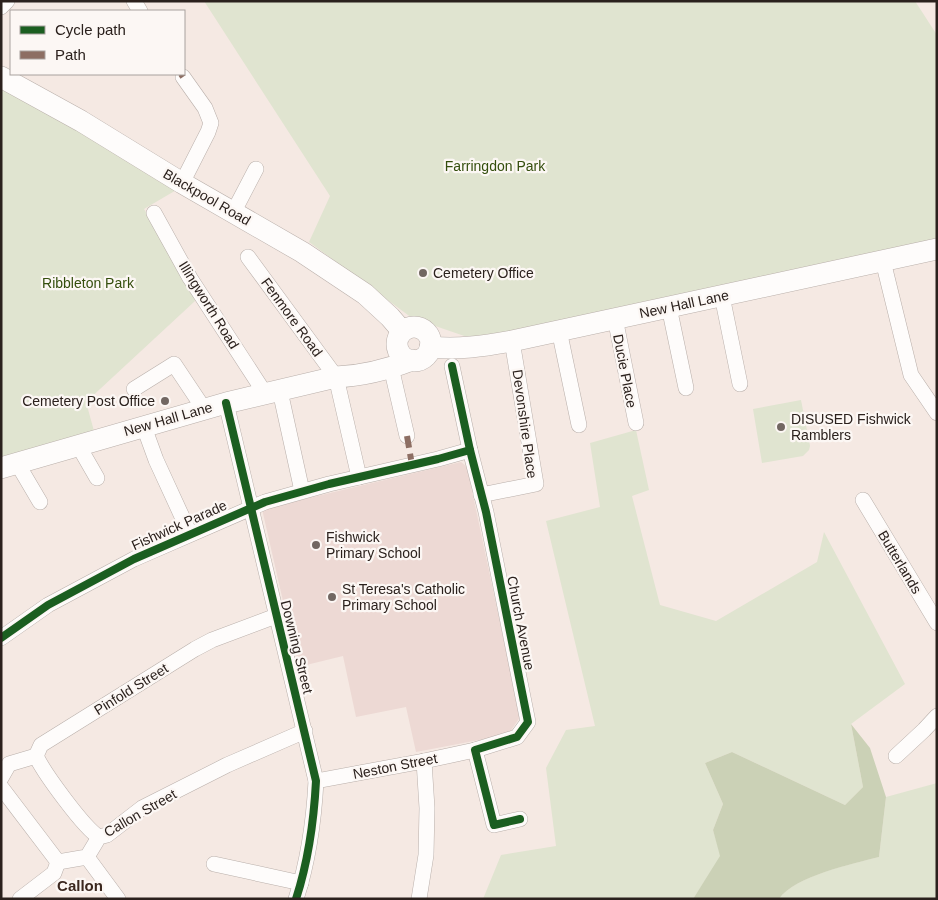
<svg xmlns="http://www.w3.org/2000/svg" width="938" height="900" viewBox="0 0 938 900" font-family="Arial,sans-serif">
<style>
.education{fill:#edd9d4}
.green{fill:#e0e4d0}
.forest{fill:#cbd1b6}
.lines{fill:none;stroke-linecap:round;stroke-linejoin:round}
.minor-casing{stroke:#b9afaa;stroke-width:16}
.highway-casing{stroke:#b9afaa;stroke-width:22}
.minor{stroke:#fefcfb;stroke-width:15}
.highway{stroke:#fefcfb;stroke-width:21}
.quiet{stroke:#8d6e63;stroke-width:6;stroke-dasharray:12 6;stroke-linecap:butt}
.cycleway-casing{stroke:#fcf7f4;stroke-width:11}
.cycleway{stroke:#1b5e20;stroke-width:8}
.poi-dot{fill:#726762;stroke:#fcf7f4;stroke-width:2}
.labels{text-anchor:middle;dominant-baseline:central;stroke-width:4.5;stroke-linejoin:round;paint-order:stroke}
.park-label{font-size:14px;fill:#344e0d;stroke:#fcf7f4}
.street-label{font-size:14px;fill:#2b211d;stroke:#fcf7f4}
.poi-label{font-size:14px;fill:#2b211d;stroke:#fcf7f4;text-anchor:start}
.neighbourhood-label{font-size:15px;font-weight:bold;fill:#3b271e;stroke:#fcf7f4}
</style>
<rect width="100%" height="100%" fill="#f5e9e3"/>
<path class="education" d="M 461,462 L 467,467 L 520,717 L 510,732 L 500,736 L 416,752 L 406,707 L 356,717 L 343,656 L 298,667 L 262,509 Z"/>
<g class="green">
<path d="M 204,1 L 915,1 L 937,35 L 937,241 L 473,339 L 412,318 L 309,242 L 330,196 Z"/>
<path d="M 1,85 L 178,189 L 144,209 L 189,283 L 195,301 L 86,402 L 94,431 L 1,460 Z"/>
<path d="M 801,400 L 810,446 L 809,450 L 803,456 L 762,463 L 753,409 Z"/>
<path d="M 636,430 L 649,490 L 632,496 L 660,605 L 716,621 L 817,562 L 824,532 L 905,684 L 851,724 L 863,787 L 845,805 L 732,752 L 705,763 L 723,804 L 713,830 L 721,856 L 693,899 L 483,899 L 501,855 L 556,846 L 546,768 L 566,730 L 595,726 L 546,521 L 600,507 L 590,443 Z"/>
<path d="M 937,783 L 937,899 L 779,899 C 794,876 852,864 879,857 L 886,797 Z"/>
</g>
<path class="forest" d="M 851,724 L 870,748 L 886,797 L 879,857 C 853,864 794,876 779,899 L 693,899 L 720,856 L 713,830 L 723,804 L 705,763 L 732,752 L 845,805 L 863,787 Z"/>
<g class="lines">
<g class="minor-casing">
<g id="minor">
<path d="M 134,1 L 140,11"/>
<path d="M 1,7 L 7,1"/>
<path d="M 182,183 L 208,132 L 211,123 L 205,108 L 183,77"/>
<path d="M 154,213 L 190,278 L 266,395"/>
<path d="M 233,213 L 256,169"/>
<path d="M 248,257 L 336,377 L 359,477"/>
<path d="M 883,261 L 911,375 L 937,413"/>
<path d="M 722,296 L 740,384"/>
<path d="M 669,307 L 686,388"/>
<path d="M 615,318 L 636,423"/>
<path d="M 559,330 L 579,425"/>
<path d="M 452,366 L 470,450 L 486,512 L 528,722 L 517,737 L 475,750 L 494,825 L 520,819"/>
<path d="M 391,367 L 407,436"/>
<path d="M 134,389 L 174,364 L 204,409"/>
<path d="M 280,391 L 302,491"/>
<path d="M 226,403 L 316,781 C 314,819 308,862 296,899"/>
<path d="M 144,427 L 156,460 L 190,534"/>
<path d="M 78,445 L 97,478"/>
<path d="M 17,463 L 40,502"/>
<path d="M 481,495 L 536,484 L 512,341"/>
<path d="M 863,500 L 937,623"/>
<path d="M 1,638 L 48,605 L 134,559 L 265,502 L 329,484 L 438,459 L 470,450"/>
<path d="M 36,756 L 41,745 L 195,649 L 212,640 L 276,616"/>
<path d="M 36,756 C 44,773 84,828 99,837"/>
<path d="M 896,756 L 924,730 L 937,716"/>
<path d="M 1,778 L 9,764 L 36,756"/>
<path d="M 316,781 L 424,761 L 475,750"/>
<path d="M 1,787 L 58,862"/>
<path d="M 87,857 L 118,899"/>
<path d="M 58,862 L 87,857 L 99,837 L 107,835 L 142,808 L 227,765 L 305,731"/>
<path d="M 214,864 L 301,883"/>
<path d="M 20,899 L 54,873 L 58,862"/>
<path d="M 419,899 L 426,855 L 427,808 L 424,761"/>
</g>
</g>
<g class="highway-casing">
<g id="highway">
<path d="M 1,77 L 81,121 L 182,183 L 302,252 L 365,294 L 390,317 L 402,331"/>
<circle cx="414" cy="344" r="17"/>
<path d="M 430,347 C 458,350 484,346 512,341 L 937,249"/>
<path d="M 1,468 L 226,403 L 336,377 C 361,376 389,369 412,360"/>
</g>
</g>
<use href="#minor" class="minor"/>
<use href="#highway" class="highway"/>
<g class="quiet">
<path d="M 181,74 L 183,77"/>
<path d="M 407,436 L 412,465"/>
</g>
<g class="cycleway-casing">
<g id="cycleway">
<path d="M 452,366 L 470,450 L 486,512 L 528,722 L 517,737 L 475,750 L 494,825 L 520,819"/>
<path d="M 226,403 L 316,781 C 314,819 308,862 296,899"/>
<path d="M 1,638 L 48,605 L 134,559 L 265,502 L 329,484 L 438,459 L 470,450"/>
</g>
</g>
<use href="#cycleway" class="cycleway"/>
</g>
<g class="poi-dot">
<circle cx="423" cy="273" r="5"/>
<circle cx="165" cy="401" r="5"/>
<circle cx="781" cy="427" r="5"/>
<circle cx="316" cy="545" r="5"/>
<circle cx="332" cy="597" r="5"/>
</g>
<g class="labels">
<g class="park-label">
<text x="495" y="166">Farringdon Park</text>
<text x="88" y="283">Ribbleton Park</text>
</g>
<g class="street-label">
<text transform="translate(207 197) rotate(30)">Blackpool Road</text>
<text transform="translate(684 304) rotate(-12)">New Hall Lane</text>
<text transform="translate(209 305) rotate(58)">Illingworth Road</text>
<text transform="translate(292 317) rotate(54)">Fenmore Road</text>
<text transform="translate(625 371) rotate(79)">Ducie Place</text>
<text transform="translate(168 419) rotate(-16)">New Hall Lane</text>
<text transform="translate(525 424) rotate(82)">Devonshire Place</text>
<text transform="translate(179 525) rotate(-24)">Fishwick Parade</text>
<text transform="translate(900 562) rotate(59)">Butterlands</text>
<text transform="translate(521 623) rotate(79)">Church Avenue</text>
<text transform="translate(297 647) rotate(76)">Downing Street</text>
<text transform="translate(131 689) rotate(-32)">Pinfold Street</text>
<text transform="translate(395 766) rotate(-11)">Neston Street</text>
<text transform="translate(140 813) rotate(-30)">Callon Street</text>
</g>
<g class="poi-label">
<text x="433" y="273">Cemetery Office</text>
<text x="155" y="401" text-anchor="end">Cemetery Post Office</text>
<text x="791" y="419">DISUSED Fishwick<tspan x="791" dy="16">Ramblers</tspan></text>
<text x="326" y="537">Fishwick<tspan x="326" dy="16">Primary School</tspan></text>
<text x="342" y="589">St Teresa's Catholic<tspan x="342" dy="16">Primary School</tspan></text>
</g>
<g class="neighbourhood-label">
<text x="80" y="885">Callon</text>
</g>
</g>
<rect width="938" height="900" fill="none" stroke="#2b211d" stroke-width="5"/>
<rect x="10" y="10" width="175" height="65" fill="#fcf7f4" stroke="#a8a19e"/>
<rect x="20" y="26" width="25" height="8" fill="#1b5e20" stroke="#a8a19e"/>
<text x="55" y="35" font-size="15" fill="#2b211d">Cycle path</text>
<rect x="20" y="51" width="25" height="8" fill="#8d6e63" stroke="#a8a19e"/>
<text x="55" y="60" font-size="15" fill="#2b211d">Path</text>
</svg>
